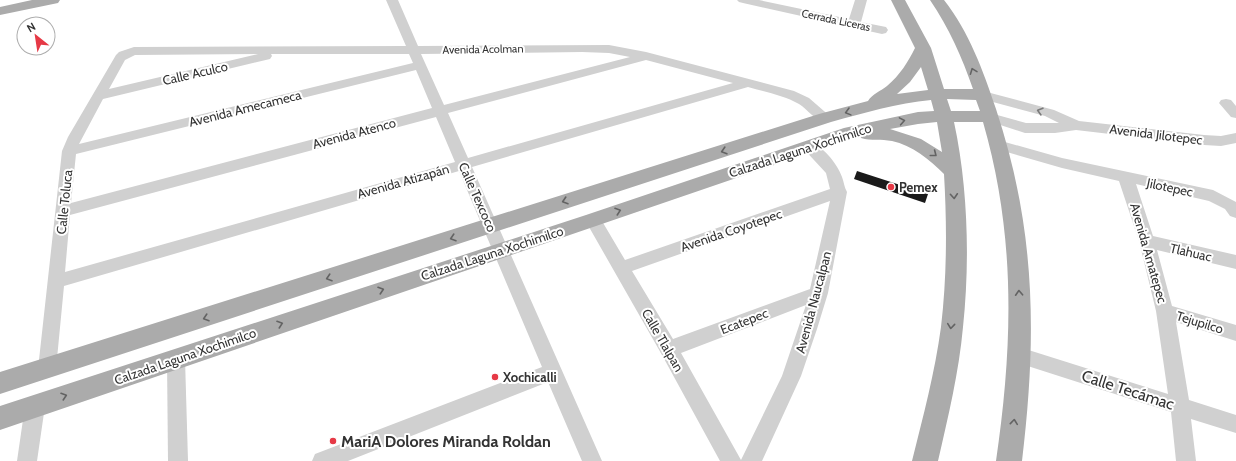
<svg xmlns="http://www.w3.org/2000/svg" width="1236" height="461" viewBox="0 0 1236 461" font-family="Cabin,sans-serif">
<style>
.building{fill:#1a1a1a}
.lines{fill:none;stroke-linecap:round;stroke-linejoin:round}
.minor{fill:#d0d0d0;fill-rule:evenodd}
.major{fill:#ababab;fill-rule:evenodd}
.oneway{stroke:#636363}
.oneway2{stroke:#7a7a7a}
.poi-dot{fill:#e63946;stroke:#fff;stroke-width:1.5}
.labels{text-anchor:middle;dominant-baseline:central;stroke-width:4;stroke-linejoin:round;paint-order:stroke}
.far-street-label{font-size:11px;fill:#333;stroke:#fff}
.street-label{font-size:13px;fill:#333;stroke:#fff}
.poi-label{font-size:13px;font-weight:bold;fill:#333;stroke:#fff;text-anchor:start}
.near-street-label{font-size:16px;fill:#333;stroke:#fff}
.near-poi-label{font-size:16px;font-weight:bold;fill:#333;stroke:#fff;text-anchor:start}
</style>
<rect width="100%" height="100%" fill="#fff"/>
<path class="building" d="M 857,171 L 928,194 L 925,203 L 854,179 Z"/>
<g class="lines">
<g class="minor">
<path d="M 386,0 L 398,0 L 418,46 L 609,45 L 646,52 L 794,91 L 809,98 L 832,118 L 830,121 C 817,125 809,110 799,104 C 783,95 765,92 748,87 L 472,167 L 602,461 L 582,461 L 548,382 L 348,461 L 312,461 L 315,454 L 542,367 L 459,171 L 64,286 L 56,369 L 54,375 L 47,377 L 40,375 L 38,369 L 62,151 L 68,137 L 116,55 L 119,52 L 134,47 L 406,46 ZM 582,52 L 609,53 L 630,57 L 444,105 L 421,54 ZM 258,54 L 109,89 L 125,60 L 135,55 ZM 271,54 L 409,54 L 413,63 L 79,144 L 103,99 L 270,59 L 272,56 ZM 646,60 L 733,83 L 468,158 L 448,113 ZM 416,70 L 432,108 L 71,203 L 76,154 ZM 436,117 L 455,162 L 65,272 L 70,215 Z"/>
<path d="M 737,0 L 759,0 L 849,19 L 855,0 L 867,0 L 861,22 L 886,27 L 888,30 L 886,33 L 882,34 L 743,3 L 739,2 Z"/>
<path d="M 983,91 L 1054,110 L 1079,121 L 1204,135 L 1221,136 L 1236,133 L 1236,143 L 1221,146 L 1204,145 L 1076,130 L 1055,133 L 1025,133 L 985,120 L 983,117 L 985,114 L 990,113 L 1026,123 L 1059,123 L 1045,116 L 978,98 L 976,95 L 978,92 Z"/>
<path d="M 1226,99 L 1231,100 L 1236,106 L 1236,118 L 1231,117 L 1219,103 L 1221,100 Z"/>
<path d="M 998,140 L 1062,158 L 1213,190 L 1236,202 L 1236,218 L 1230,216 L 1225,209 L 1209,201 L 1136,184 L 1153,236 L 1236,255 L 1236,269 L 1157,250 L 1172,306 L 1236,325 L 1236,341 L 1176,322 L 1189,400 L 1236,415 L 1236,433 L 1191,419 L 1196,461 L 1176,461 L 1171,412 L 1012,361 L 1010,355 L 1012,349 L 1019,347 L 1168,394 L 1156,311 L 1139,241 L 1119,181 L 1062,168 L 993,148 L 991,145 L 993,142 Z"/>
<path d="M 808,141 C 822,145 837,163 842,177 C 844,182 844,187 847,192 L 828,293 L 817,329 L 801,376 L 762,461 L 720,461 L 662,355 L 585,220 L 587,216 L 593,214 L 599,216 L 625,260 L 830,189 L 826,173 L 801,146 L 803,143 ZM 830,201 L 810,289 L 673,339 L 632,271 ZM 806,305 L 782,376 L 741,460 L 681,353 Z"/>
<path d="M 176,351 L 183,353 L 185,359 L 188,461 L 168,461 L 167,359 L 169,353 Z"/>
<path d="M 35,397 L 42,400 L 45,406 L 37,461 L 17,461 L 25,406 L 28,400 Z"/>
</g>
<g class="major">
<path d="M 32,0 L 60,0 L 58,3 L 0,15 L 0,7 Z"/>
<path d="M 891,0 L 905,0 L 931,48 L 944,89 L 973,89 C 962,57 949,28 930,0 L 944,0 C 969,32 983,70 996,109 C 1036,230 1037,336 1022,461 L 996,461 C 1013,345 1016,236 983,122 L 954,122 C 968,187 970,261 963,327 C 959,372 948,417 938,461 L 912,461 C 923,417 935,372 941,327 C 947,276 947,225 944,174 C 930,160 912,145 892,141 C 881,139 871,141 861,138 L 859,136 L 0,430 L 0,406 L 586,215 L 844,128 L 918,112 L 934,111 L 931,100 C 897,103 864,113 831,122 L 0,394 L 0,372 L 819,114 L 868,101 C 872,94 881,91 887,86 C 900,75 908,62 915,48 ZM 921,67 L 928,90 L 897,94 L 910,82 ZM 947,99 L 976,100 L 980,111 L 951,111 ZM 937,122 L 942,152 L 921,139 L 890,129 L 918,124 Z"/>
</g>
</g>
<defs><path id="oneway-chevron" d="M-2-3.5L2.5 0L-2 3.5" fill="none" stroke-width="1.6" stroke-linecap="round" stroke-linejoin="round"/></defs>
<g class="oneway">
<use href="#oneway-chevron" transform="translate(973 71) rotate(-111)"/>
<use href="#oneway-chevron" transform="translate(848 112) rotate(165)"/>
<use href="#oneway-chevron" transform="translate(902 121) rotate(-10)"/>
<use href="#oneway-chevron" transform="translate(724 151) rotate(163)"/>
<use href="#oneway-chevron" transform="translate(934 154) rotate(38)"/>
<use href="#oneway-chevron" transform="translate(954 196) rotate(86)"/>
<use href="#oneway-chevron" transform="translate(565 201) rotate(162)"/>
<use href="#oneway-chevron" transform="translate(618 211) rotate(-19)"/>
<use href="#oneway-chevron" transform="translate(453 238) rotate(162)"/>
<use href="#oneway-chevron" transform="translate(329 278) rotate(162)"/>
<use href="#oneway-chevron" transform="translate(381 290) rotate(-18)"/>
<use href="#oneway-chevron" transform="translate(1019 293) rotate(-93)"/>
<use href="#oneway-chevron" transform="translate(206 318) rotate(162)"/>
<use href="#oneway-chevron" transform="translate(280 324) rotate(-19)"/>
<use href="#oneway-chevron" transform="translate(951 326) rotate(96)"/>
<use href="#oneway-chevron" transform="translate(64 396) rotate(-18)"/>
<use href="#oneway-chevron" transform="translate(1014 422) rotate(-84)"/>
</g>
<use class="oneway2" href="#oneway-chevron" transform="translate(1040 111) rotate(-164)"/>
<g class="poi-dot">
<circle cx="891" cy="187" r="4"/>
<circle cx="495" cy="377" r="4"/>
<circle cx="333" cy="441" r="4"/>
</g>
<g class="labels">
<g class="far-street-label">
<text transform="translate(836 20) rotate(12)">Cerrada Liceras</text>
<text transform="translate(483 49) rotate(-1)">Avenida Acolman</text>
</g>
<g class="street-label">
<text transform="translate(195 73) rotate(-13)">Calle Aculco</text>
<text transform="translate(245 108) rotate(-14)">Avenida Amecameca</text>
<text transform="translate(354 133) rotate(-15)">Avenida Atenco</text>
<text transform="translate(1156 134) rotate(7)">Avenida Jilotepec</text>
<text transform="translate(800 150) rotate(-18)">Calzada Laguna Xochimilco</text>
<text transform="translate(403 181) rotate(-16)">Avenida Atizapán</text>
<text transform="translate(1170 187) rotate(12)">Jilotepec</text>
<text transform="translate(478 197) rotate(66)">Calle Texcoco</text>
<text transform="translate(64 202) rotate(-84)">Calle Toluca</text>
<text transform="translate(731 230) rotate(-19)">Avenida Coyotepec</text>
<text transform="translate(1191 252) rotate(13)">Tlahuac</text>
<text transform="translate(492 253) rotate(-18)">Calzada Laguna Xochimilco</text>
<text transform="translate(1149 253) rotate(74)">Avenida Amatepec</text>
<text transform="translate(813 302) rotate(-75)">Avenida Naucalpan</text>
<text transform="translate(744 321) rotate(-21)">Ecatepec</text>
<text transform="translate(1200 322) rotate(17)">Tejupilco</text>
<text transform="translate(663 340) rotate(60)">Calle Tlalpan</text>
<text transform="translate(185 356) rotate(-19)">Calzada Laguna Xochimilco</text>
</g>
<g class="poi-label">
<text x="899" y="187">Pemex</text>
<text x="503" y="377">Xochicalli</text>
</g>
<g class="near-street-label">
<text transform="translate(1128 390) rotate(18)">Calle Tecámac</text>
</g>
<g class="near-poi-label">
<text x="341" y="441">MariA Dolores Miranda Roldan</text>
</g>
</g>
<g transform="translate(36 36) rotate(330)"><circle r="19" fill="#ffffff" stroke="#adadad"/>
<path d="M0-3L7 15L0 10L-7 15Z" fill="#e63946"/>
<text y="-6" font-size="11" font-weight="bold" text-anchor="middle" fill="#333333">N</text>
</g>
</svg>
